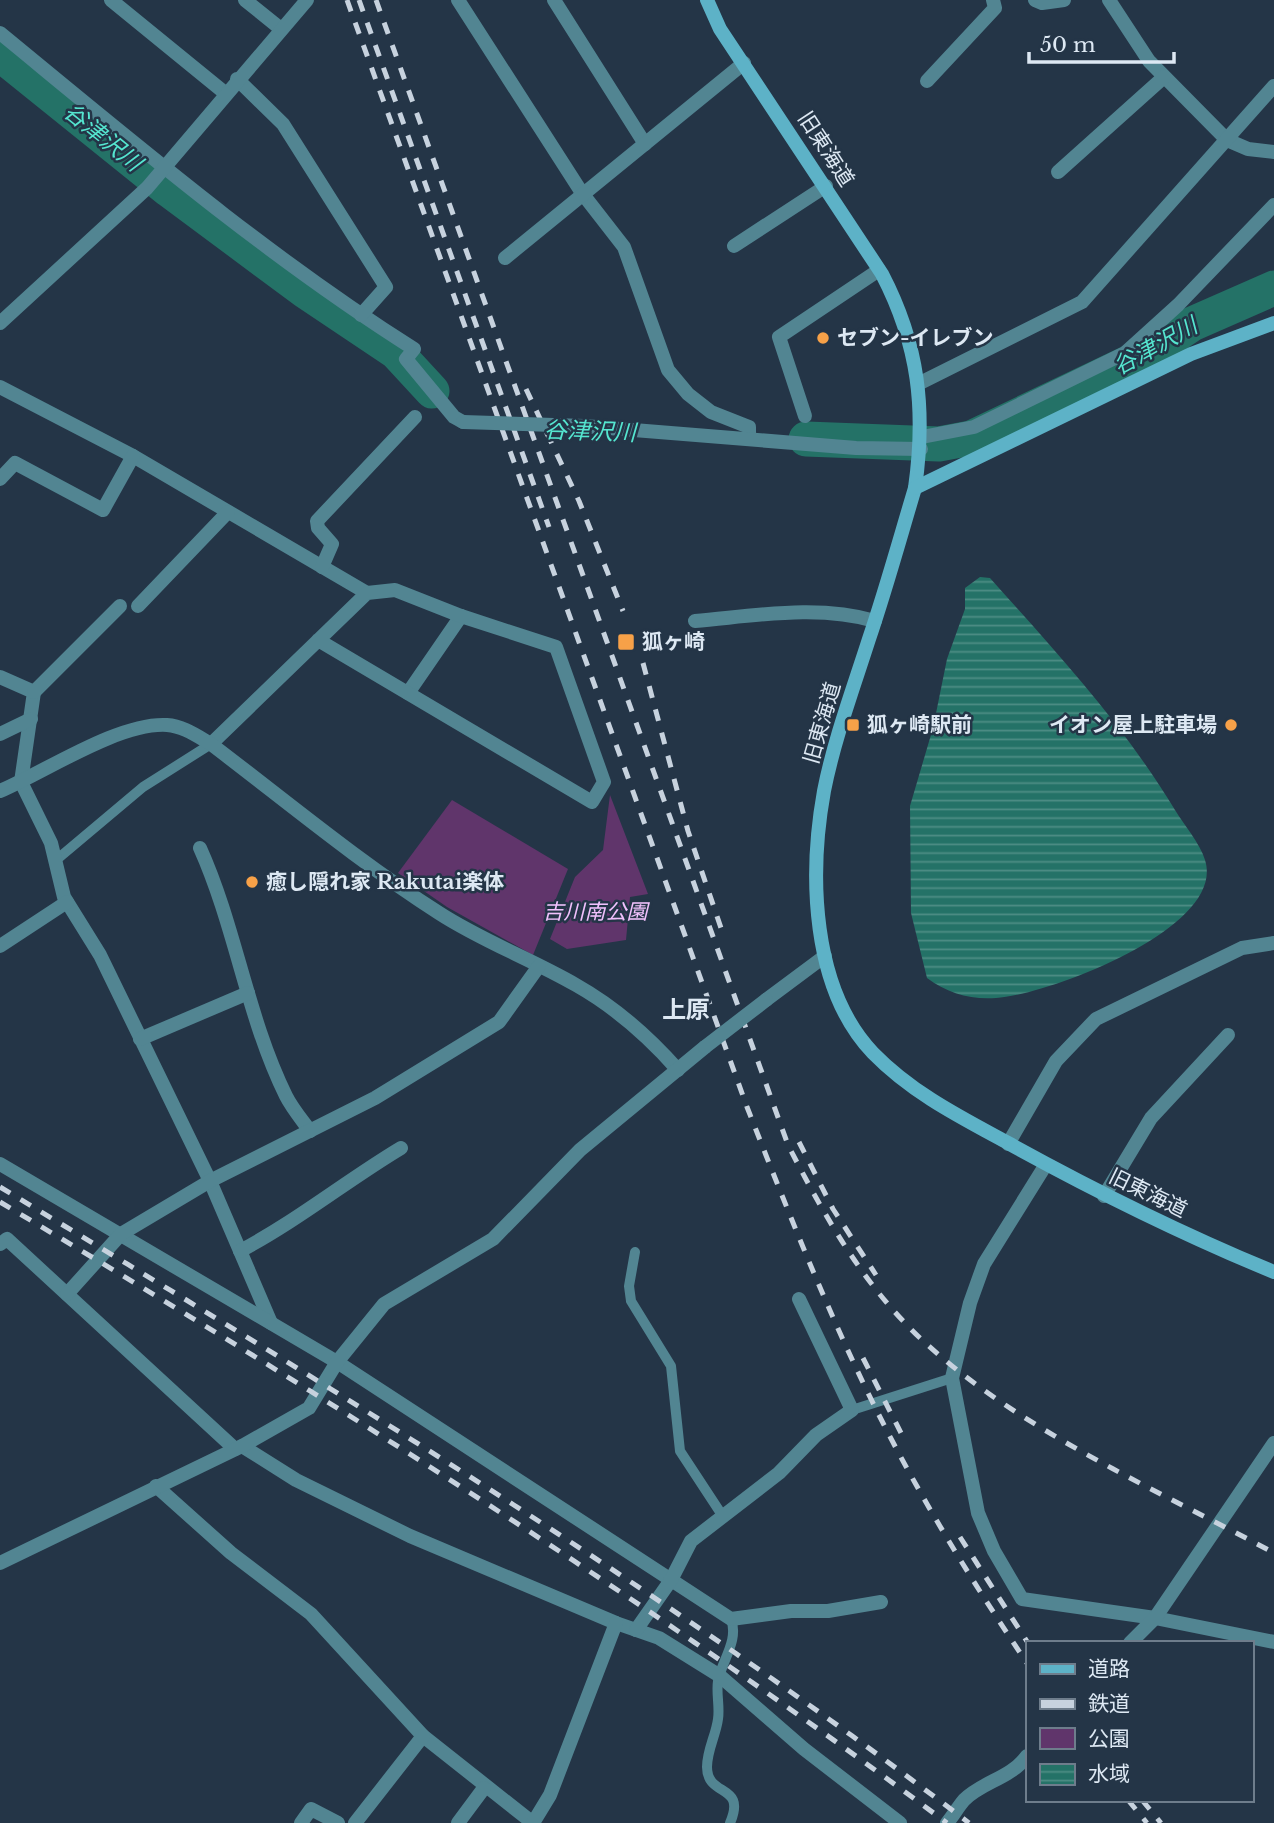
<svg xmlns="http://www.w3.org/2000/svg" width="1274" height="1823" viewBox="0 0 1274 1823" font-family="'Libre Baskerville','Noto Sans JP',serif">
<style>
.park{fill:#60356b}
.water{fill:url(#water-rules)}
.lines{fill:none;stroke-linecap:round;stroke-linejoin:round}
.river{stroke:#247267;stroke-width:35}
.lane{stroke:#528592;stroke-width:10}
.street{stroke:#528592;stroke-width:14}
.secondary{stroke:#5db2c7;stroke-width:14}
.rail{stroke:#c7d2de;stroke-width:5;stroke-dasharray:12 12;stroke-linecap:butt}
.street-bridge{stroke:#528592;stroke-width:14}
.poi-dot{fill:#f7a148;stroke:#243547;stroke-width:2.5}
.labels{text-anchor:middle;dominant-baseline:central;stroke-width:5;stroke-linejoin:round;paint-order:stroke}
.street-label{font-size:21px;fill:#dde8f3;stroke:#243547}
.poi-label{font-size:21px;font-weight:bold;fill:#dde8f3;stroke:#243547;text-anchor:start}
.park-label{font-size:21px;font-style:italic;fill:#f1c1fd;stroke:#243547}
.water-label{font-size:23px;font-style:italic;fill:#55e6d0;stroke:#243547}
.quarter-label{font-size:24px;font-weight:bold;fill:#dde8f3;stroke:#243547}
</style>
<defs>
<pattern id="water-rules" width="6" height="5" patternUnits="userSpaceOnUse" patternTransform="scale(1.75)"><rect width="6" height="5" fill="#247267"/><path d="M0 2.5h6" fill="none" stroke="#4e8d85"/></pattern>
</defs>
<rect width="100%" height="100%" fill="#243547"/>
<g class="park">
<path d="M 610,795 L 648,894 L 630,897 L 626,940 L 567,949 L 550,939 L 575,877 L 603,850 Z"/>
<path d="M 452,800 L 568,869 L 533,955 L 447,907 L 398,873 Z"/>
</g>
<path class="water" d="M 980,577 L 990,578 C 1057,653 1123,724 1175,810 C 1184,825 1200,843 1205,860 C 1227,928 1047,995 996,998 C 971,1000 947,993 927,978 L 911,913 L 910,806 L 933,728 L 947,659 L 965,609 L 965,588 Z"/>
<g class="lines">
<g class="river">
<path d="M 0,54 L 169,190 L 305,291 L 396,352 L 432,391"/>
<path d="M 806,439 L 939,444 L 971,438 L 1149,353 L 1192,324 L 1274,288"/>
</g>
<g class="lane">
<path d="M 55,861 L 143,787 L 211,744"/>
<path d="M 635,1252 L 629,1286 L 631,1301 L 671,1366 L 680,1451 L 722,1515"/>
<path d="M 852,1410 L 952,1378"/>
<path d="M 730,1823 C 747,1783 707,1798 707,1767 C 707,1750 716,1735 718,1719 C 720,1707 716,1693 718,1681 C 722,1660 739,1641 731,1619"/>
</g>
<g class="street">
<path d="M 111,0 L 225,93"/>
<path d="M 245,0 L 281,29"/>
<path d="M 458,0 L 582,193 L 624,247 L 668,370 L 688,394 L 711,412 L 749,427 L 749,438"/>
<path d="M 554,0 L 645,144"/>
<path d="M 1035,0 L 1042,3 L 1064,0"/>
<path d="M 1109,0 L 1149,61 L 1227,140 L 1248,149 L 1274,152"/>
<path d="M 0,33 C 134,143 267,256 414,349 L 406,359 L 454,417 L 463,422"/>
<path d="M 237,79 L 283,124 L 386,287 L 361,315"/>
<path d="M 927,81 L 995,8 L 993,0"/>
<path d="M 1058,172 L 1164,77"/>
<path d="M 734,246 L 826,186"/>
<path d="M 505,258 L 744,63"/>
<path d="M 0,323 L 147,188 L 307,0"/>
<path d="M 918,384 L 1082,302 L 1274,86"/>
<path d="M 0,387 L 133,456 L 367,593"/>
<path d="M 805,416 L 779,337 L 879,270"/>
<path d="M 584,426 L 856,448 L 921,449"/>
<path d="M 922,437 L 974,427 L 1125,353 L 1178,305 L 1274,205"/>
<path d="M 0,479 L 15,463 L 103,510 L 133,456"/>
<path d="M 322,567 L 332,544 L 318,528 L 317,521 L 415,417"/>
<path d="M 138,606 L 228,512"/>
<path d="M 695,621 C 754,616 818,604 875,621"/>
<path d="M 0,677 L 34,692 L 21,782 L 51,843 L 64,897 L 100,955 L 210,1181 L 271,1323"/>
<path d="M 34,692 L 120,606"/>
<path d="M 408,693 L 461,616"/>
<path d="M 0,734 L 31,719"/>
<path d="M 211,744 L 367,593 L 395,590 L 461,616 L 556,647 L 604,782 L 592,802 L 318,640"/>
<path d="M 0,791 C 45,772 119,722 167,725 C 183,726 197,736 211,744 C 286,801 359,862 439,913 C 482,941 531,959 576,985 C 615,1007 648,1036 678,1070"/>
<path d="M 200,848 C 236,928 247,1017 286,1096 C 292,1108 302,1120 310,1131"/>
<path d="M 0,946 L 67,902"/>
<path d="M 766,1000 L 825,956"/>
<path d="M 140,1039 L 248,993"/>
<path d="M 1008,1144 L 1056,1061 L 1096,1019 L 1242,948 L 1274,943"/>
<path d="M 0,1164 L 337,1362 L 731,1619 L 791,1611 L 828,1611 L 881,1602"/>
<path d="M 1045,1166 L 984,1264 L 970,1303 L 952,1378 L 978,1513 L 994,1551 L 1022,1599 L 1155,1618 L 1274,1642"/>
<path d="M 1104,1196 L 1151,1118 L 1228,1035"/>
<path d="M 0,1244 L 7,1239 L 235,1449"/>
<path d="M 240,1251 C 297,1221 346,1181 401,1148"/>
<path d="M 67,1294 L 121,1234 L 210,1181 L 375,1098 L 499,1022 L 539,966"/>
<path d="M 242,1446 L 296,1480 L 410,1536 L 616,1623 L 659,1638 L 720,1676 L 804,1749 L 900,1823"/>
<path d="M 156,1486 L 231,1553 L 311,1614 L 423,1736 L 533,1823"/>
<path d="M 0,1563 L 242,1446 L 309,1408 L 337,1362 L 384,1304 L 493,1239 L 580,1150 L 705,1047"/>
<path d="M 636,1630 L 671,1580 L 691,1541 L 779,1473 L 816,1435 L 852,1410 L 799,1299"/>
<path d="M 1130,1643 L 1155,1618 L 1274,1443"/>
<path d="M 301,1823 L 311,1809 L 338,1823"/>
<path d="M 355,1823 L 423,1736"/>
<path d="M 458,1823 L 484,1788"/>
<path d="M 533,1823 L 550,1795 L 616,1623"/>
<path d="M 947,1823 C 953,1816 958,1807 964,1800 C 983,1781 1010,1779 1027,1756"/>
</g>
<g class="secondary">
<path d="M 707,0 L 720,29 L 882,274 C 919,345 926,410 915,488 C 900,538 886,589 869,639 C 853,689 834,740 824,791 C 809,874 811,988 873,1053 C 912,1093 960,1117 1008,1143 C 1095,1191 1182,1234 1274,1272"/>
<path d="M 915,488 L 1191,354 L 1274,323"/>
</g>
<g class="rail">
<path d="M 347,0 L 747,1107 C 786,1206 825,1306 872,1401 C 916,1491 971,1580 1027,1663"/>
<path d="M 359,0 L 549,527"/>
<path d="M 376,0 L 788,1145 C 824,1215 862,1283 920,1338 C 1018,1430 1156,1489 1274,1553"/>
<path d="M 526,389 L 579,501 L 623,611"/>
<path d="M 643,663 L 688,831 L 721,928"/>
<path d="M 799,1142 L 833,1209 L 876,1275"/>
<path d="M 0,1187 C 331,1387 662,1588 969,1823"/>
<path d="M 0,1202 C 324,1395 644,1597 947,1823"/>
<path d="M 863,1358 L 901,1433"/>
<path d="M 960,1537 L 1028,1643"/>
<path d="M 1128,1800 L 1147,1823"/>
<path d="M 1142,1800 L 1161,1823"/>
</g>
<g class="street-bridge">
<path d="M 463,422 L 584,426"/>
<path d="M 705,1047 L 766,1000"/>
</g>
</g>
<g class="poi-dot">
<circle cx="823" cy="338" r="7"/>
<rect x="617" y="633" width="18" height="18" rx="3.5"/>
<rect x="846" y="718" width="14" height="14" rx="3.5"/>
<circle cx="1231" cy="725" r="7"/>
<circle cx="252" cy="882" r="7"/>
</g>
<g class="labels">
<g class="street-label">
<text transform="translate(826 149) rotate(57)">旧東海道</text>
<text transform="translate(822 723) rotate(-74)">旧東海道</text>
<text transform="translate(1148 1193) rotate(26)">旧東海道</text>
</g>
<g class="poi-label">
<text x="837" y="338">セブン-イレブン</text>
<text x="642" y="642">狐ヶ崎</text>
<text x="867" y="725">狐ヶ崎駅前</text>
<text x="1217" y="725" text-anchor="end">イオン屋上駐車場</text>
<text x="266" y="882">癒し隠れ家 Rakutai楽体</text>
</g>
<g class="park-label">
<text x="595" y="912">吉川南公園</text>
</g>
<g class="water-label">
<text transform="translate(103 137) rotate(39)">谷津沢川</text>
<text transform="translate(1155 346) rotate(-29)">谷津沢川</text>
<text transform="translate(590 431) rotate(2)">谷津沢川</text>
</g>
<g class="quarter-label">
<text x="686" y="1009">上原</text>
</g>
</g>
<rect x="1026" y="1641" width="228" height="161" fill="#243547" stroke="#6e7d8c" stroke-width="2"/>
<rect x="1040" y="1664" width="35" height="10" fill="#5db2c7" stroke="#6e7d8c" stroke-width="2"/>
<text x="1088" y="1676" font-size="21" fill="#dde8f3">道路</text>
<rect x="1040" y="1699" width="35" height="10" fill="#c7d2de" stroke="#6e7d8c" stroke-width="2"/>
<text x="1088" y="1711" font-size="21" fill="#dde8f3">鉄道</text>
<rect x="1040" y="1728" width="35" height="21" fill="#60356b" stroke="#6e7d8c" stroke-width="2"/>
<text x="1088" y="1746" font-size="21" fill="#dde8f3">公園</text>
<rect x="1040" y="1764" width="35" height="21" fill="url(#water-rules)" stroke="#6e7d8c" stroke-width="2"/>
<text x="1088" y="1781" font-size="21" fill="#dde8f3">水域</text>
<path d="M1029 52v10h145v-10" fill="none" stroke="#dde8f3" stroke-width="3.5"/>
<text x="1040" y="52" font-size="21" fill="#dde8f3" stroke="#243547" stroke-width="5" paint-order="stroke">50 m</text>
</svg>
